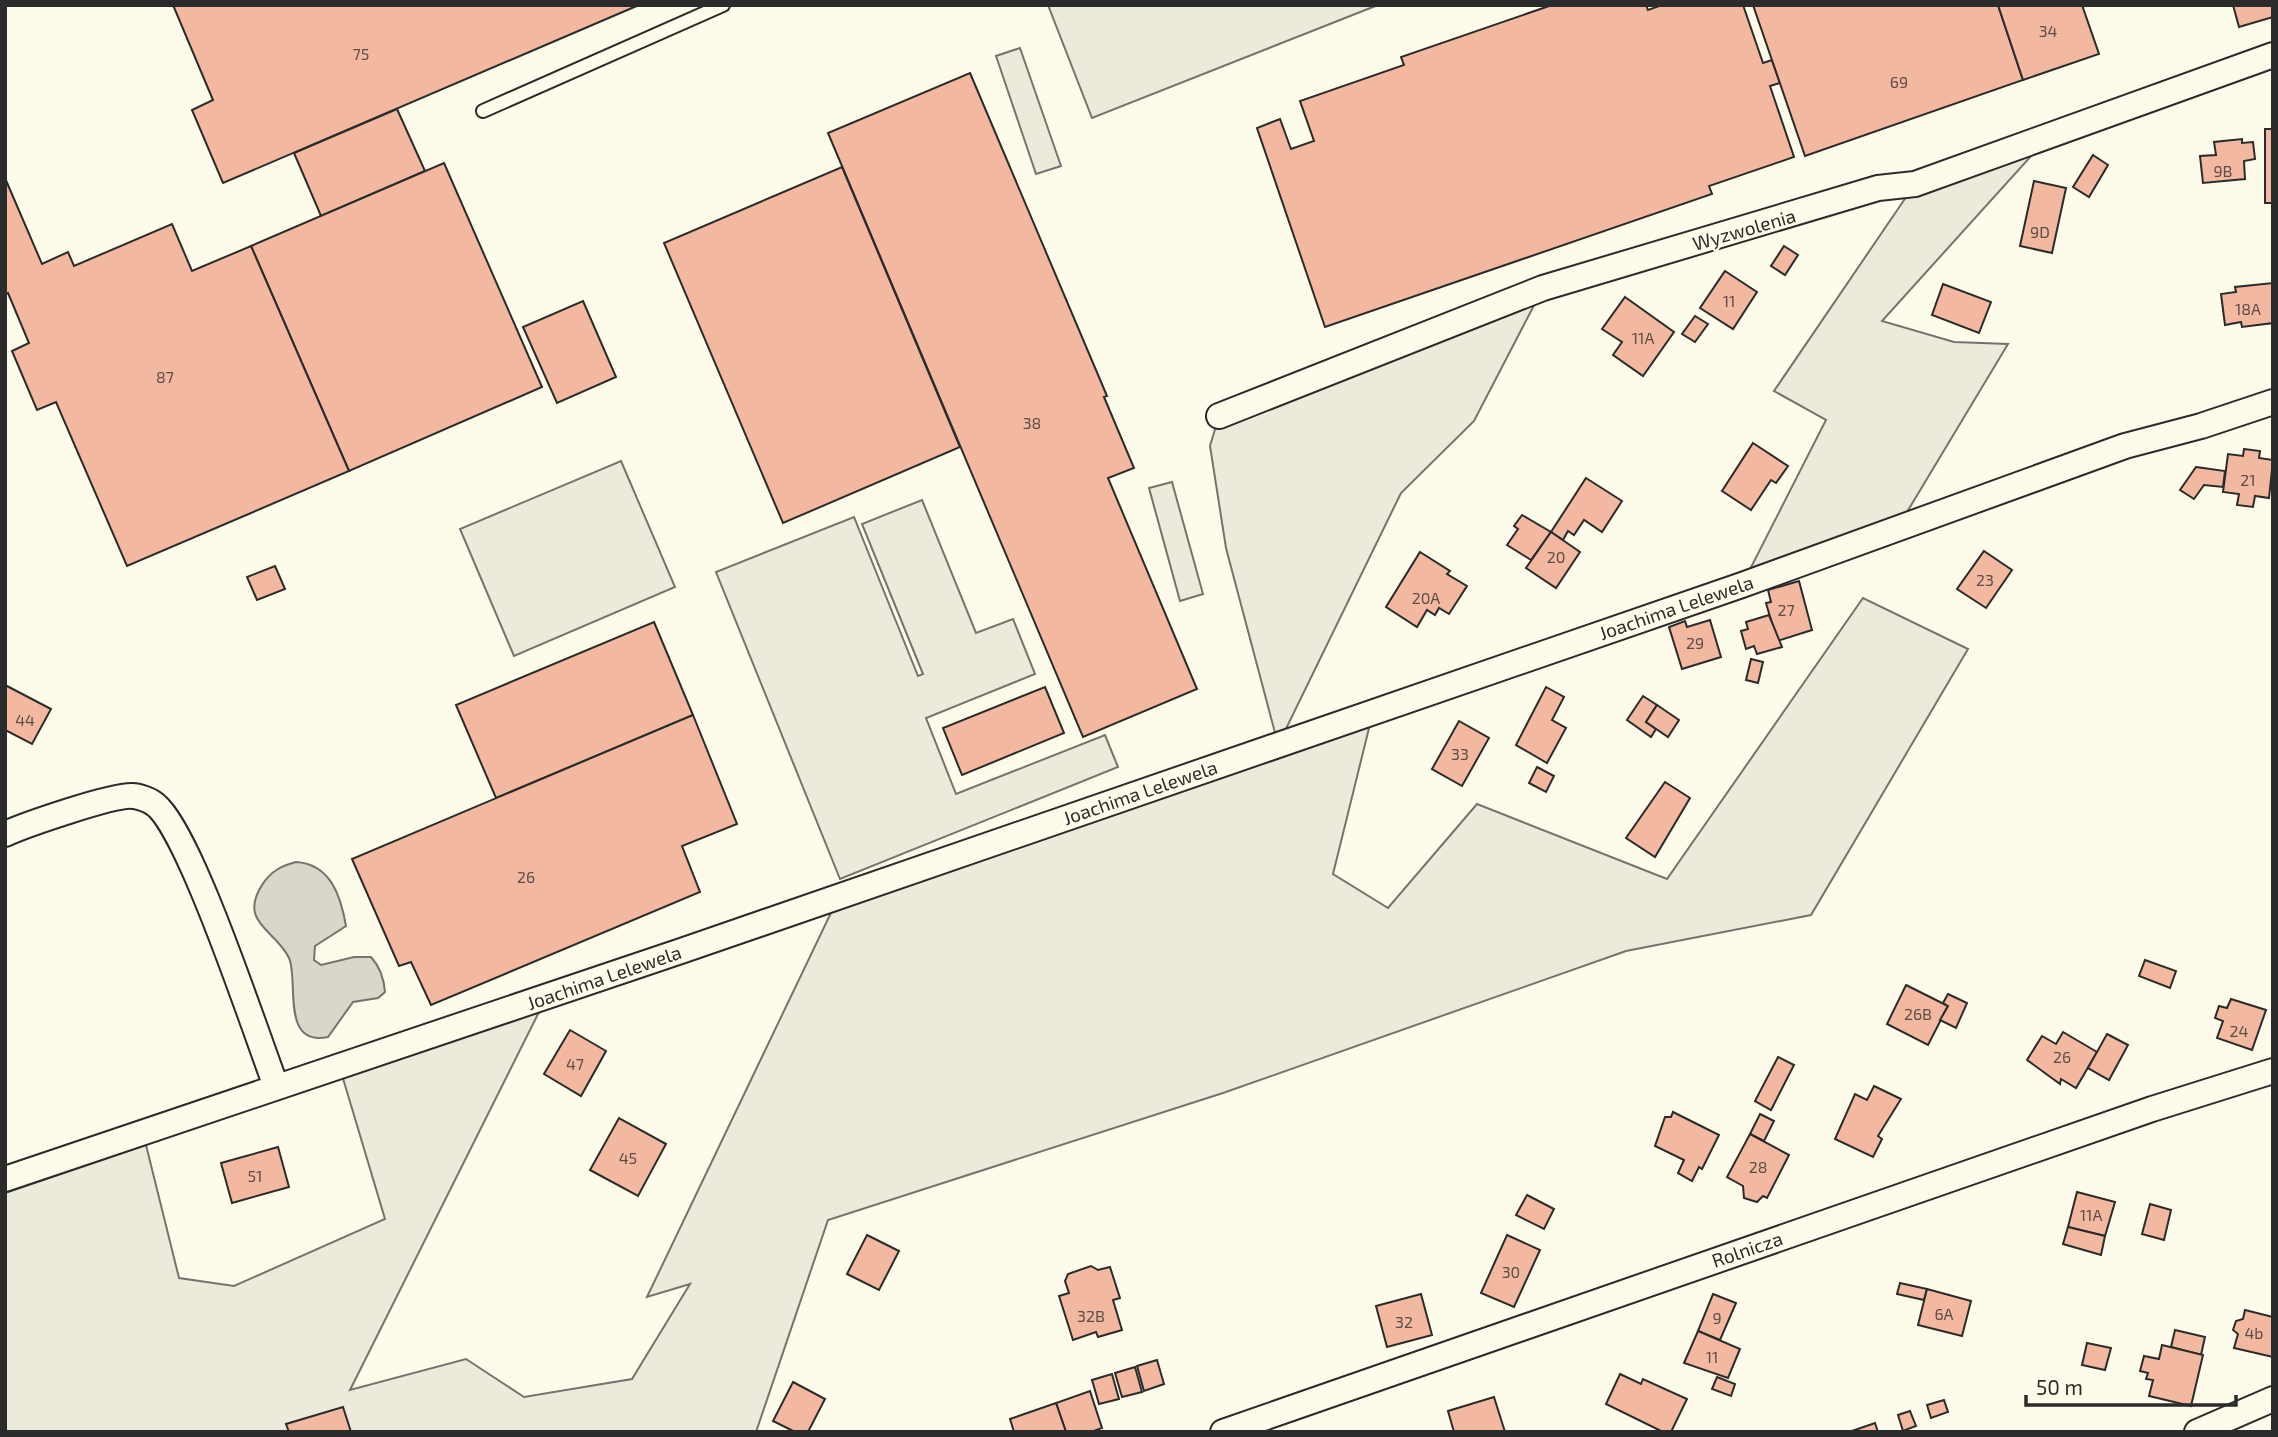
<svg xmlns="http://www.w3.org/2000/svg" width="2278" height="1437" viewBox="0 0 2278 1437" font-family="'Exo 2',sans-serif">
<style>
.green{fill:#ecebdb;stroke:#74746e;stroke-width:2}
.parking{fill:#eceadb;stroke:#74746e;stroke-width:2}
.water{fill:#d8d7c9;stroke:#74746e;stroke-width:2}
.building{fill:#f2b8a0;stroke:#2b2b2b;stroke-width:2}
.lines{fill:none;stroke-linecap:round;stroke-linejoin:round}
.service-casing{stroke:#2b2b2b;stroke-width:16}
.minor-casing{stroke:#2b2b2b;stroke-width:28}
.service{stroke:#fdfbea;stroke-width:12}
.minor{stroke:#fdfbea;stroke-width:24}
.labels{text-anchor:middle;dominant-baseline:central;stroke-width:5;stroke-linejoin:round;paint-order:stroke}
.number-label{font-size:16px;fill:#5d4e48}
.street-label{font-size:19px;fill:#2b2b2b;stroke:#fdfbea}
</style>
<rect width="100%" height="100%" fill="#fdfbea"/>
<g class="green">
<path d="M 2050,135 L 1882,321 L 1954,342 L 2008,344 L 1895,532 L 1742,585 L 1826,420 L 1774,391 L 1915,184 Z"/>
<path d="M 1543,288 L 1474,421 L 1401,493 L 1279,743 L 1373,712 L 1333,874 L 1388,908 L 1477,804 L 1667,879 L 1863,598 L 1968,649 L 1811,915 L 1626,951 L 1223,1093 L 828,1220 L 756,1432 L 5,1432 L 5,1193 L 146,1145 L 179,1278 L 234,1286 L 385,1219 L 339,1065 L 547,996 L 350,1390 L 466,1359 L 524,1397 L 632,1379 L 690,1284 L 647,1297 L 839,896 L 1278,744 L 1226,548 L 1210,446 L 1219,416 Z"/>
</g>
<g class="parking">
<path d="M 1048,5 L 1378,5 L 1092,118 Z"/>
<path d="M 1020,48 L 1061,166 L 1036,174 L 996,56 Z"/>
<path d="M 621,461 L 675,587 L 514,656 L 460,529 Z"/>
<path d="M 1172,482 L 1203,594 L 1180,601 L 1149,488 Z"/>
<path d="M 922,500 L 976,633 L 1013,619 L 1035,674 L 926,718 L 956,794 L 1105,735 L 1118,767 L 840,879 L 716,572 L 854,517 L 918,676 L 923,674 L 862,524 Z"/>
</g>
<path class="water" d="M 296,862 C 331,864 341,897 346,926 L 315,946 L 314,960 L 321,965 L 354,957 L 371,957 C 380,967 384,978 385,992 L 378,998 L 353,1002 L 328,1037 C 280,1047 299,980 289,958 C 276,930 238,923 262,885 C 271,871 281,866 296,862 Z"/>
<g class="building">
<path d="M 173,5 L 639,5 L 223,183 L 192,110 L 213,100 Z"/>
<path d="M 1552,5 L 1646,5 L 1648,10 L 1662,5 L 1743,5 L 1763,63 L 1772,60 L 1780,83 L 1770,86 L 1794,157 L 1709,186 L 1712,194 L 1325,327 L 1257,128 L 1280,119 L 1291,149 L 1314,141 L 1300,101 L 1404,65 L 1401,57 Z"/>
<path d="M 1753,5 L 1998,5 L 2023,80 L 1805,156 Z"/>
<path d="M 1998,5 L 2082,5 L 2099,54 L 2023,80 Z"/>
<path d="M 2233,5 L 2273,5 L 2273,17 L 2239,27 Z"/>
<path d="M 970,73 L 1107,396 L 1104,397 L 1134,468 L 1108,478 L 1197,689 L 1083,737 L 828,133 Z"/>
<path d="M 397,109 L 425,171 L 321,216 L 294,153 Z"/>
<rect x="2265" y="129" width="8" height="74"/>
<path d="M 2242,139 L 2242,143 L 2253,142 L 2255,159 L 2244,161 L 2245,179 L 2203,183 L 2200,156 L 2216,155 L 2214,142 Z"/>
<path d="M 2093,155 L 2108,165 L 2089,197 L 2073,187 Z"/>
<path d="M 444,163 L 542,387 L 349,471 L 251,246 Z"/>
<path d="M 842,167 L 960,447 L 783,523 L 664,243 Z"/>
<path d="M 5,178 L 42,264 L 68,252 L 74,266 L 172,224 L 192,271 L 251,246 L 349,471 L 127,566 L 56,402 L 37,410 L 12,351 L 29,343 L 8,293 L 5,294 Z"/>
<path d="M 2034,181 L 2066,188 L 2052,253 L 2020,246 Z"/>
<path d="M 1784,246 L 1798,255 L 1785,275 L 1771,266 Z"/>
<path d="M 1725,271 L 1757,292 L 1733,329 L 1700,308 Z"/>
<path d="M 2273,283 L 2273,323 L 2242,327 L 2241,322 L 2225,325 L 2221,294 L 2236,292 L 2235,287 Z"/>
<path d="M 1943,284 L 1991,302 L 1979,333 L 1932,315 Z"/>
<path d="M 1625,297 L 1674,332 L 1643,376 L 1613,355 L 1622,342 L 1602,329 Z"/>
<path d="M 583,301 L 616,377 L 557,403 L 523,327 Z"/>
<path d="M 1695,316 L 1708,324 L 1695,342 L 1682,334 Z"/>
<path d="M 1753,443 L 1788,466 L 1776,483 L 1771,480 L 1751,510 L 1722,491 Z"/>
<path d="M 2244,449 L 2260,451 L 2259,458 L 2273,460 L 2269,498 L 2255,496 L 2253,507 L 2237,505 L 2239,494 L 2223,492 L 2228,454 L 2243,456 Z"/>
<path d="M 2196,467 L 2225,471 L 2223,487 L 2204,485 L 2194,499 L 2180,490 Z"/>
<path d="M 1586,478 L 1622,501 L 1602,532 L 1584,520 L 1574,535 L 1568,531 L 1563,540 L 1551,532 Z"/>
<path d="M 1522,515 L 1551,532 L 1531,560 L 1507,545 L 1518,529 L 1514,526 Z"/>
<path d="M 1551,532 L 1580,552 L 1556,588 L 1526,568 Z"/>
<path d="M 1984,551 L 2012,570 L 1986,608 L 1957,589 Z"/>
<path d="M 1420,552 L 1450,571 L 1447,574 L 1467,586 L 1449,614 L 1439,608 L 1435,615 L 1427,610 L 1417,627 L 1386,607 Z"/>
<path d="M 275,566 L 285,589 L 257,600 L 247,577 Z"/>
<path d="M 1799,581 L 1812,630 L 1777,641 L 1766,603 L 1771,602 L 1768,590 Z"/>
<path d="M 1769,615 L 1782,647 L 1757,654 L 1754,646 L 1746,649 L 1741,631 L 1748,629 L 1746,622 Z"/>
<path d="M 1710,620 L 1721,657 L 1682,669 L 1669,627 L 1685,621 L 1687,627 Z"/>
<path d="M 654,622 L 693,715 L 496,798 L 456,705 Z"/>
<path d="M 1751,659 L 1763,662 L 1758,683 L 1746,680 Z"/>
<path d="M 5,685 L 51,709 L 32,744 L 5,730 Z"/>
<path d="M 1045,687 L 1064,733 L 962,775 L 943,728 Z"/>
<path d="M 1546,687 L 1564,697 L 1552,720 L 1566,728 L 1547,763 L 1516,745 Z"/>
<path d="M 1643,696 L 1657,705 L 1646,722 L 1656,729 L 1651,737 L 1627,720 Z"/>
<path d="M 1657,705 L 1679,720 L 1668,737 L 1646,722 Z"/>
<path d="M 693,715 L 737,824 L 682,846 L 700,892 L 431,1005 L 411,962 L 399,966 L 352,859 Z"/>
<path d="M 1459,721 L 1489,738 L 1462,786 L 1432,769 Z"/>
<path d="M 1537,767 L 1554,776 L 1546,792 L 1529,783 Z"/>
<path d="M 1665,782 L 1690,798 L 1655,857 L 1626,838 Z"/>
<path d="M 2145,960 L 2176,971 L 2170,988 L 2139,976 Z"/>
<path d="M 1906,985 L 1948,1006 L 1928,1045 L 1887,1024 Z"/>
<path d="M 1948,994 L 1967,1003 L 1956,1028 L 1940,1020 L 1948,1006 L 1943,1003 Z"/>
<path d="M 2231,999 L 2266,1010 L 2252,1050 L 2217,1038 L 2223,1021 L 2215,1018 L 2219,1006 L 2227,1008 Z"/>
<path d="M 570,1030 L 606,1051 L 581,1096 L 544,1074 Z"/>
<path d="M 2063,1032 L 2097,1052 L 2076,1088 L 2061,1079 L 2060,1084 L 2027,1060 L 2042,1036 L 2056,1044 Z"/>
<path d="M 2107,1034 L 2128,1045 L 2109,1080 L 2088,1068 Z"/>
<path d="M 1778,1057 L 1794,1065 L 1771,1110 L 1755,1101 Z"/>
<path d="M 1874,1086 L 1901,1099 L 1878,1136 L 1882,1139 L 1873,1157 L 1835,1139 L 1855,1094 L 1867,1100 Z"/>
<path d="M 1673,1112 L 1719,1135 L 1702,1169 L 1699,1167 L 1692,1181 L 1678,1173 L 1684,1160 L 1655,1146 L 1665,1117 L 1671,1117 Z"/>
<path d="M 1760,1114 L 1774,1121 L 1764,1141 L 1750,1134 Z"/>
<path d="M 619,1118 L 666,1144 L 638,1196 L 590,1170 Z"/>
<path d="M 1750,1134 L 1789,1155 L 1767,1198 L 1763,1196 L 1757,1202 L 1744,1198 L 1743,1186 L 1727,1177 Z"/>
<path d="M 278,1147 L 289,1187 L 232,1203 L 221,1163 Z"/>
<path d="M 2077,1192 L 2115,1202 L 2105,1236 L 2068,1227 Z"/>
<path d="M 1527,1195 L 1554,1209 L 1544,1229 L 1516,1215 Z"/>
<path d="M 2150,1204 L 2171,1210 L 2164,1240 L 2142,1234 Z"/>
<path d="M 2068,1227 L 2105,1236 L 2101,1255 L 2063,1244 Z"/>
<path d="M 867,1235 L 899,1251 L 879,1290 L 847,1274 Z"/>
<path d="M 1507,1235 L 1540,1250 L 1514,1307 L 1481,1293 Z"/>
<path d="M 1091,1266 L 1098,1270 L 1110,1267 L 1120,1298 L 1113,1300 L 1122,1330 L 1098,1337 L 1096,1332 L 1073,1340 L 1059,1296 L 1069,1293 L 1065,1281 L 1068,1274 Z"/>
<path d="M 1900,1283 L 1927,1289 L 1924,1300 L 1897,1294 Z"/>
<path d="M 1927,1289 L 1971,1301 L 1962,1336 L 1918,1325 Z"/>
<path d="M 1421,1294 L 1432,1335 L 1387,1347 L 1376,1306 Z"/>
<path d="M 1713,1294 L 1736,1303 L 1720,1340 L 1698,1331 Z"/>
<path d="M 2245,1310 L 2273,1317 L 2273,1357 L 2234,1348 L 2238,1334 L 2233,1330 L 2236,1321 L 2243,1319 Z"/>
<path d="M 2175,1330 L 2205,1337 L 2201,1355 L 2171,1347 Z"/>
<path d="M 1698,1331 L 1740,1349 L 1728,1378 L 1684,1363 Z"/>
<path d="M 2087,1343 L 2111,1348 L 2105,1370 L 2082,1365 Z"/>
<path d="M 2162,1345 L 2203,1355 L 2191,1406 L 2149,1396 L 2153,1380 L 2146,1379 L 2148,1373 L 2140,1371 L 2144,1356 L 2159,1359 Z"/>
<path d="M 1157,1360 L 1164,1384 L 1144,1391 L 1137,1366 Z"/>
<path d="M 1135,1367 L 1142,1392 L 1122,1397 L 1115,1373 Z"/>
<path d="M 1112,1374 L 1119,1399 L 1099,1404 L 1092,1380 Z"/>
<path d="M 1620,1374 L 1641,1384 L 1643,1379 L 1687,1399 L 1671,1432 L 1663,1432 L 1606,1404 Z"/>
<path d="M 1717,1377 L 1735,1384 L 1731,1396 L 1712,1389 Z"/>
<path d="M 793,1382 L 825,1399 L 808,1432 L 795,1432 L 773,1421 Z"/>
<path d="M 1090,1391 L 1102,1428 L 1091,1432 L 1066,1432 L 1056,1403 Z"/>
<path d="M 1494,1397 L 1505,1432 L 1454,1432 L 1448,1411 Z"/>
<path d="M 1944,1400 L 1948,1412 L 1931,1418 L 1927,1405 Z"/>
<path d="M 1056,1403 L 1066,1432 L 1014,1432 L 1010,1419 Z"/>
<path d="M 343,1407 L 351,1432 L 289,1432 L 286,1424 Z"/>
<path d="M 1910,1411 L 1916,1426 L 1903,1431 L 1898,1415 Z"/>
<path d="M 1875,1423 L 1878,1432 L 1849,1432 Z"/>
</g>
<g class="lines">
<g class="service-casing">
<path id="service" d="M 483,111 L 723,5"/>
</g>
<g class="minor-casing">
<g id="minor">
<path d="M 1219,416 L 1543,288 L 1878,188 L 1915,184 L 2273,55"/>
<path d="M 5,834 C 25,825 114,794 133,796 C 138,796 149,800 153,803 C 188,824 257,1037 276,1086"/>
<path d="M 5,1179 L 684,950 L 1742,585 L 2125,446 L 2201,426 L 2273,402"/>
<path d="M 1223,1432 L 2152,1109 L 2273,1071"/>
<path d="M 2197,1432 L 2273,1399"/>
</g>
</g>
<use href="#service" class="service"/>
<use href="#minor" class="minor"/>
</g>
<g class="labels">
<g class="number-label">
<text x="2048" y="30">34</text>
<text x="361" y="53">75</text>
<text x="1899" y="81">69</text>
<text x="2223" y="170">9B</text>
<text x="2040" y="231">9D</text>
<text x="1729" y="300">11</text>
<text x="2248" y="308">18A</text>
<text x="1643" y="337">11A</text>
<text x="165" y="376">87</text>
<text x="1032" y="422">38</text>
<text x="2248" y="479">21</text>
<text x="1556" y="556">20</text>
<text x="1985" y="579">23</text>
<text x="1426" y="597">20A</text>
<text x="1786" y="609">27</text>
<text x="1695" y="642">29</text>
<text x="25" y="719">44</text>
<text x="1460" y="753">33</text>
<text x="526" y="876">26</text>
<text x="1918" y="1013">26B</text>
<text x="2239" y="1030">24</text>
<text x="2062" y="1056">26</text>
<text x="575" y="1063">47</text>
<text x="628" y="1157">45</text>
<text x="1758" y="1166">28</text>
<text x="255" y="1175">51</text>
<text x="2091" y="1214">11A</text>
<text x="1511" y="1271">30</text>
<text x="1944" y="1313">6A</text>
<text x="1091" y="1315">32B</text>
<text x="1717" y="1317">9</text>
<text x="1404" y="1321">32</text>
<text x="2254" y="1332">4b</text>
<text x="1712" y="1356">11</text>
</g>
<g class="street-label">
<text transform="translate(1744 229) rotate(-16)">Wyzwolenia</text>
<text transform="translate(1676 607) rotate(-19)">Joachima Lelewela</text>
<text transform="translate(1140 792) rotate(-19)">Joachima Lelewela</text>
<text transform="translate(604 977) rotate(-19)">Joachima Lelewela</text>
<text transform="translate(1747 1249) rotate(-19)">Rolnicza</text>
</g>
</g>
<rect width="2278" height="1437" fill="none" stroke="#2b2b2b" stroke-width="14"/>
<path d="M2026 1395v10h210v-10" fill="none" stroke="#2b2b2b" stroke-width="3.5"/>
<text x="2036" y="1395" font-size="21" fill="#2b2b2b" stroke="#fdfbea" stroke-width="5" paint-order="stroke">50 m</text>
</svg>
